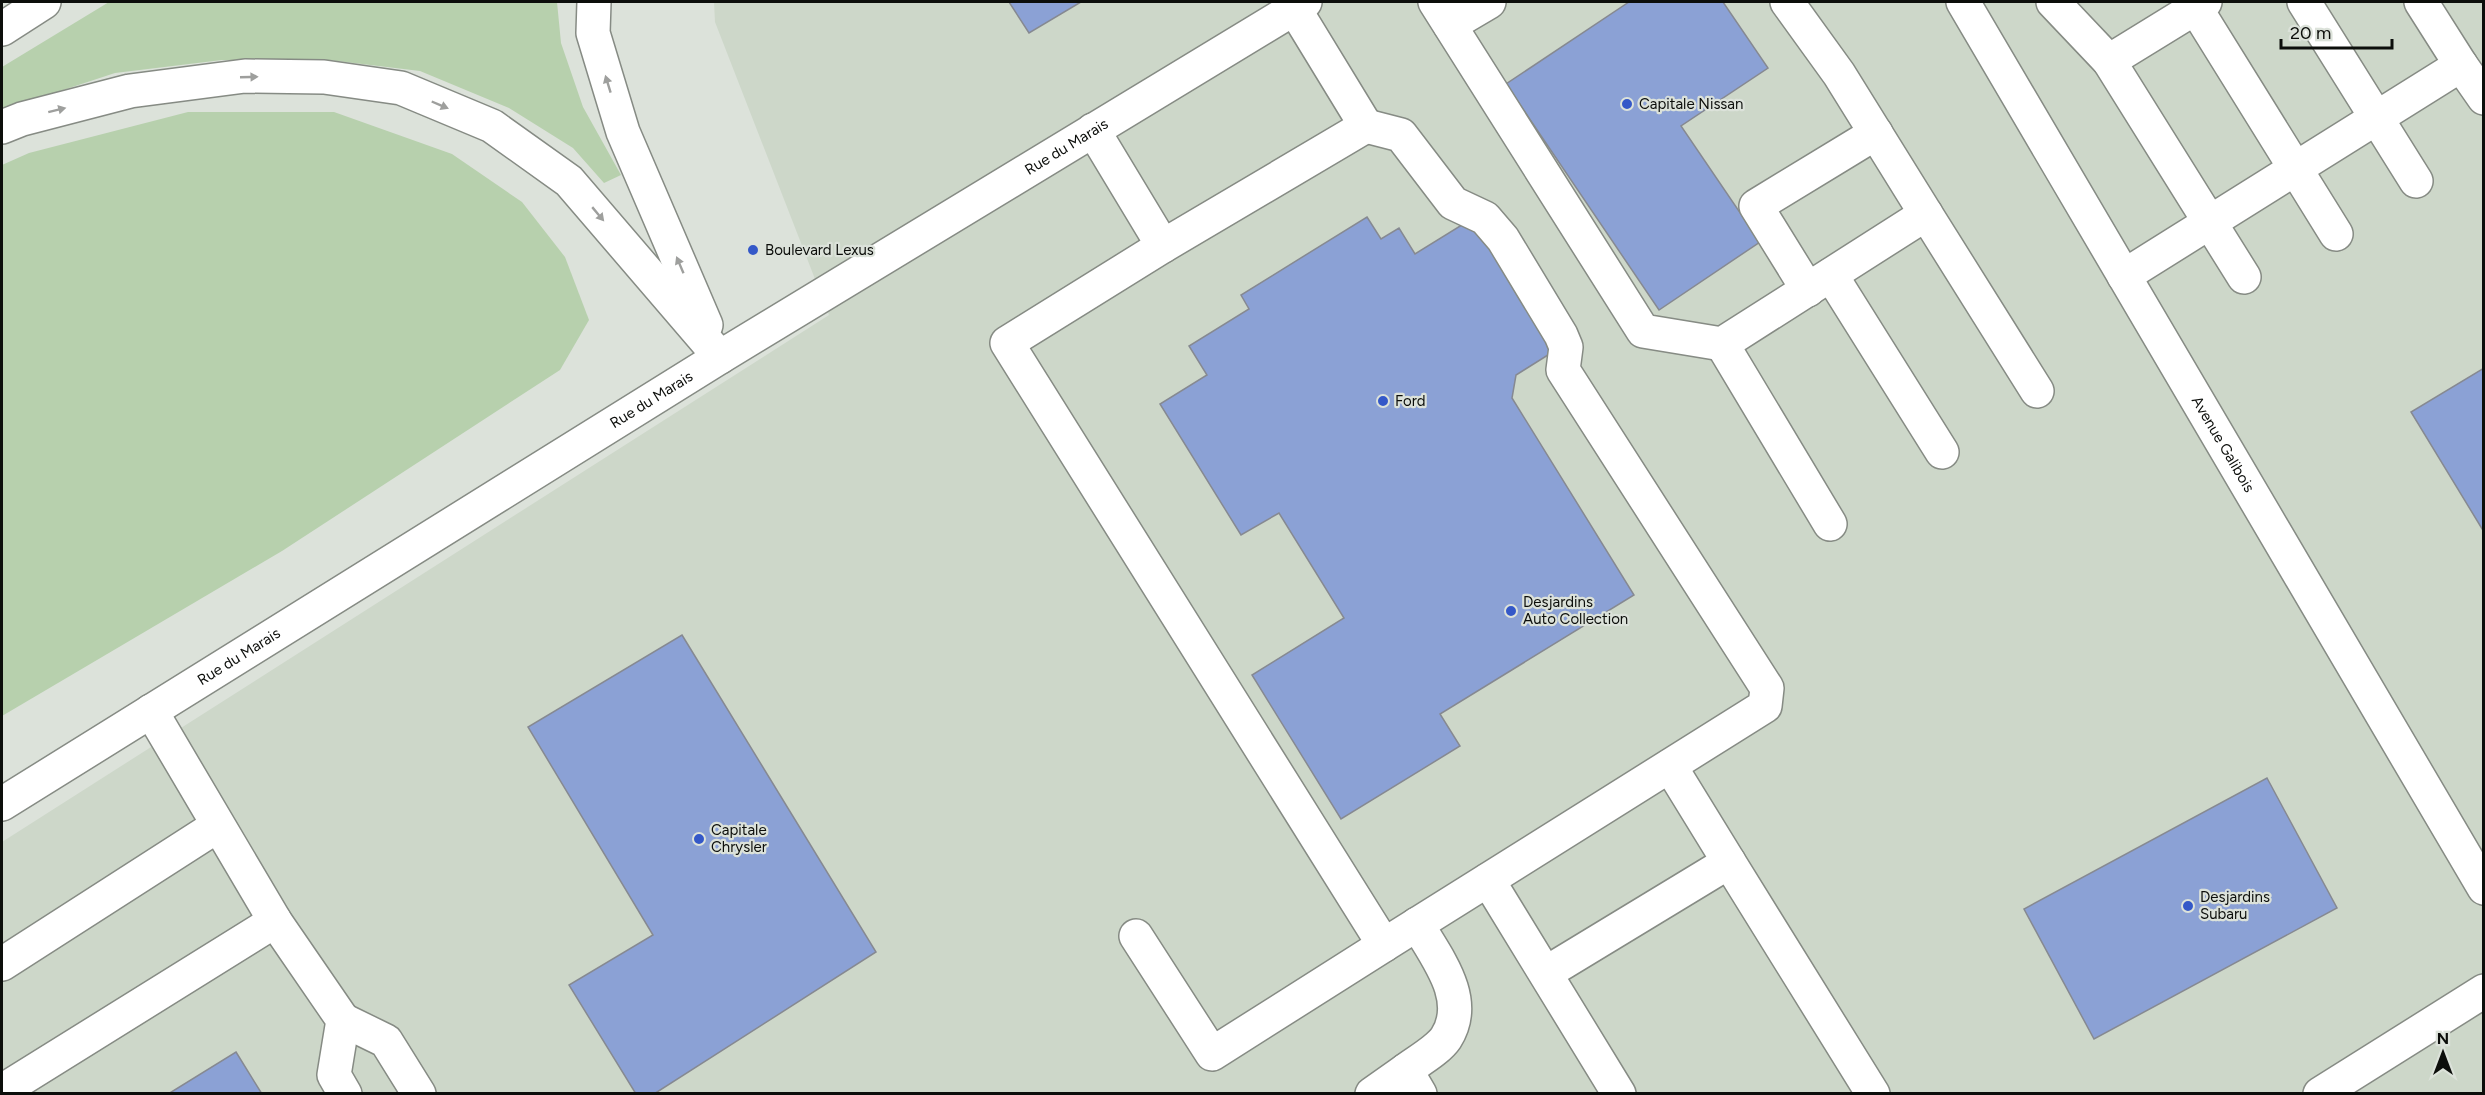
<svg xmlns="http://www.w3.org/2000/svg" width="2485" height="1095" viewBox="0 0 2485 1095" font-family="Figtree,sans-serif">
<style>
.built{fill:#cdd7c9}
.green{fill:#b7d0ad}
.building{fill:#8ba1d5;stroke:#868991;stroke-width:1.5}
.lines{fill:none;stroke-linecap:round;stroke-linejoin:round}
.minor-casing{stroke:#868b84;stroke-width:36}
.highway-casing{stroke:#868b84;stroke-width:36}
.minor{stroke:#fff;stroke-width:33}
.highway{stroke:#fff;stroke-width:33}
.oneway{fill:#9e9f9d}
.poi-dot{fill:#3458c8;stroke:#dce2da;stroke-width:2}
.labels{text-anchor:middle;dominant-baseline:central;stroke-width:4.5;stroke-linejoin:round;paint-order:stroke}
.poi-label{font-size:15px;fill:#0c0e0b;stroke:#dce2da;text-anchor:start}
.street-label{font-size:15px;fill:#0c0e0b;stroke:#dce2da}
</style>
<rect width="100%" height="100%" fill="#dce2da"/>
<path class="built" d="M 714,2 L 2483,2 L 2483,1093 L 2,1094 L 2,842 L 829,315 L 715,22 Z"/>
<g class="green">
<path d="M 109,2 L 557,2 L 561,43 L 583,107 L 621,175 L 604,183 L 573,148 L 509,108 L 420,71 L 329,60 L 222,60 L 115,73 L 2,110 L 2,67 Z"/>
<path d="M 188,112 L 334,112 L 452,154 L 522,202 L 565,257 L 589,320 L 560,370 L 282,551 L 2,716 L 2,165 L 29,153 Z"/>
</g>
<g class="building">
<path d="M 1009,2 L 1081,2 L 1029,33 Z"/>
<path d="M 1629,2 L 1723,2 L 1768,68 L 1681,126 L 1760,242 L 1659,310 L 1506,84 Z"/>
<path d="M 1367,217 L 1381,239 L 1399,228 L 1415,254 L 1473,218 L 1556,350 L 1516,375 L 1512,398 L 1634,595 L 1440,714 L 1460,746 L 1341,819 L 1252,675 L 1344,618 L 1279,513 L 1241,535 L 1160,404 L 1207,375 L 1189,346 L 1249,309 L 1241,295 Z"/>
<path d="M 2484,368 L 2484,532 L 2411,412 Z"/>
<path d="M 682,635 L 876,952 L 654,1094 L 636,1094 L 569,985 L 653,935 L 528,727 Z"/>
<path d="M 2267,778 L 2337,908 L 2094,1039 L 2024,909 Z"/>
<path d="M 236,1052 L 262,1094 L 168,1094 Z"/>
</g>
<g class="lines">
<g class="minor-casing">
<g id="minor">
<path d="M 1435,2 L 1643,331 L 1722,344 L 1926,214 L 2037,391"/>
<path d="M 1787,2 L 1839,74 L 1926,214"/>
<path id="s1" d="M 1963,2 L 2484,888"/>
<path d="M 2053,2 L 2109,61 L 2244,277"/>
<path d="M 2304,2 L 2416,181"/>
<path d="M 2421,2 L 2461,65"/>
<path d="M 2195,7 L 2336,234"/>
<path d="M 1450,25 L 1489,2"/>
<path d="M 2109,61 L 2205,2"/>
<path d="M 1093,130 L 1163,246 L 1366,126 L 1294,8"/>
<path d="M 1163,246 L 1007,343 L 1384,945 L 1765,706 L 1767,688 L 1563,370 L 1566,347 L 1561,335 L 1503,239 L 1485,218 L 1453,203 L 1401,135 L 1366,126"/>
<path d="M 1831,275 L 1942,452"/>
<path d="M 2124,276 L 2461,65 L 2484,98"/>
<path d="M 1808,290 L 1756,206 L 1876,133"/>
<path d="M 1722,344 L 1830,524"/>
<path d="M 151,711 L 275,921 L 343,1020 L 334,1075 L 345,1094"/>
<path id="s2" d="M 2,804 L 720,357 L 1305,2"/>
<path d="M 1729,862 L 1873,1094"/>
<path d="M 1488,880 L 1619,1094"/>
<path d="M 1136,936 L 1212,1054 L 1384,945"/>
<path d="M 2,964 L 217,826"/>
<path d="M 1546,973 L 1729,862 L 1670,766"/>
<path d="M 343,1020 L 386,1041 L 419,1094"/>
<path d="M 1406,1070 C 1418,1061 1438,1050 1446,1038 C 1471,999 1436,957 1417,924"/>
<path d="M 2,1091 L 275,921"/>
<path d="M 1372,1094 L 1406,1070 L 1420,1094"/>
<path d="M 2320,1094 L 2484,991"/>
</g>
</g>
<g class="highway-casing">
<g id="highway">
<path d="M 594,2 L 593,33 L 623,132 L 706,325"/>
<path d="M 2,29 L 44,2"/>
<path d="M 2,127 L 22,119 L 130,91 L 245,76 L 324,77 L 401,88 L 492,126 L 569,181 L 720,357"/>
</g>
</g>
<use href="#minor" class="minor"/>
<use href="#highway" class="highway"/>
</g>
<defs><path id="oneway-solid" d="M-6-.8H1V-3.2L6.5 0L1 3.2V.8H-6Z" transform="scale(1.5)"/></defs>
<g class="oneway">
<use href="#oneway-solid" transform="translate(249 77) rotate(-2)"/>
<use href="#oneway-solid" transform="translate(608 84) rotate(-107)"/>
<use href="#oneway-solid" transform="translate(440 105) rotate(23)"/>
<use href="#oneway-solid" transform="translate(57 110) rotate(-14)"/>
<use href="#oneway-solid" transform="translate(598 214) rotate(50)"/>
<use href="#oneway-solid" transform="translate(680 265) rotate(-113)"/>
</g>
<g class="poi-dot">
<circle cx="1627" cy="104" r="6"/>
<circle cx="753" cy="250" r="6"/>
<circle cx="1383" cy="401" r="6"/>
<circle cx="1511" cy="611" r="6"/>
<circle cx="699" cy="839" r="6"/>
<circle cx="2188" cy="906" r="6"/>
</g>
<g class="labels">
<g class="poi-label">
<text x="1639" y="104">Capitale Nissan</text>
<text x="765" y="250">Boulevard Lexus</text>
<text x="1395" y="401">Ford</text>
<text x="1523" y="602">Desjardins<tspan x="1523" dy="17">Auto Collection</tspan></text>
<text x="711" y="830">Capitale<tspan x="711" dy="17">Chrysler</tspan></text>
<text x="2200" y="897">Desjardins<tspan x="2200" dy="17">Subaru</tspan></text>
</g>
<g class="street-label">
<text stroke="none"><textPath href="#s2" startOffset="1251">Rue du Marais</textPath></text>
<text stroke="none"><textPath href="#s2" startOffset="765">Rue du Marais</textPath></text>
<text stroke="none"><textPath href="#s1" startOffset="513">Avenue Galibois</textPath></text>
<text stroke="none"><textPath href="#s2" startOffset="279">Rue du Marais</textPath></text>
</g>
</g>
<rect width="2485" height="1095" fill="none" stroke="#0c0e0b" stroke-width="6"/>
<g transform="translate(2443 1053)" stroke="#dce2da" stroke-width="4.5" paint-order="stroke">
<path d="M0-4.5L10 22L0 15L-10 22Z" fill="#0c0e0b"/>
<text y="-9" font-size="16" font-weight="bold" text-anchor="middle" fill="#0c0e0b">N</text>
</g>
<path d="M2281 39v9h111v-9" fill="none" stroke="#0c0e0b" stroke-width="3"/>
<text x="2290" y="39" font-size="18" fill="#0c0e0b" stroke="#dce2da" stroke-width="4.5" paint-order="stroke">20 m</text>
</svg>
